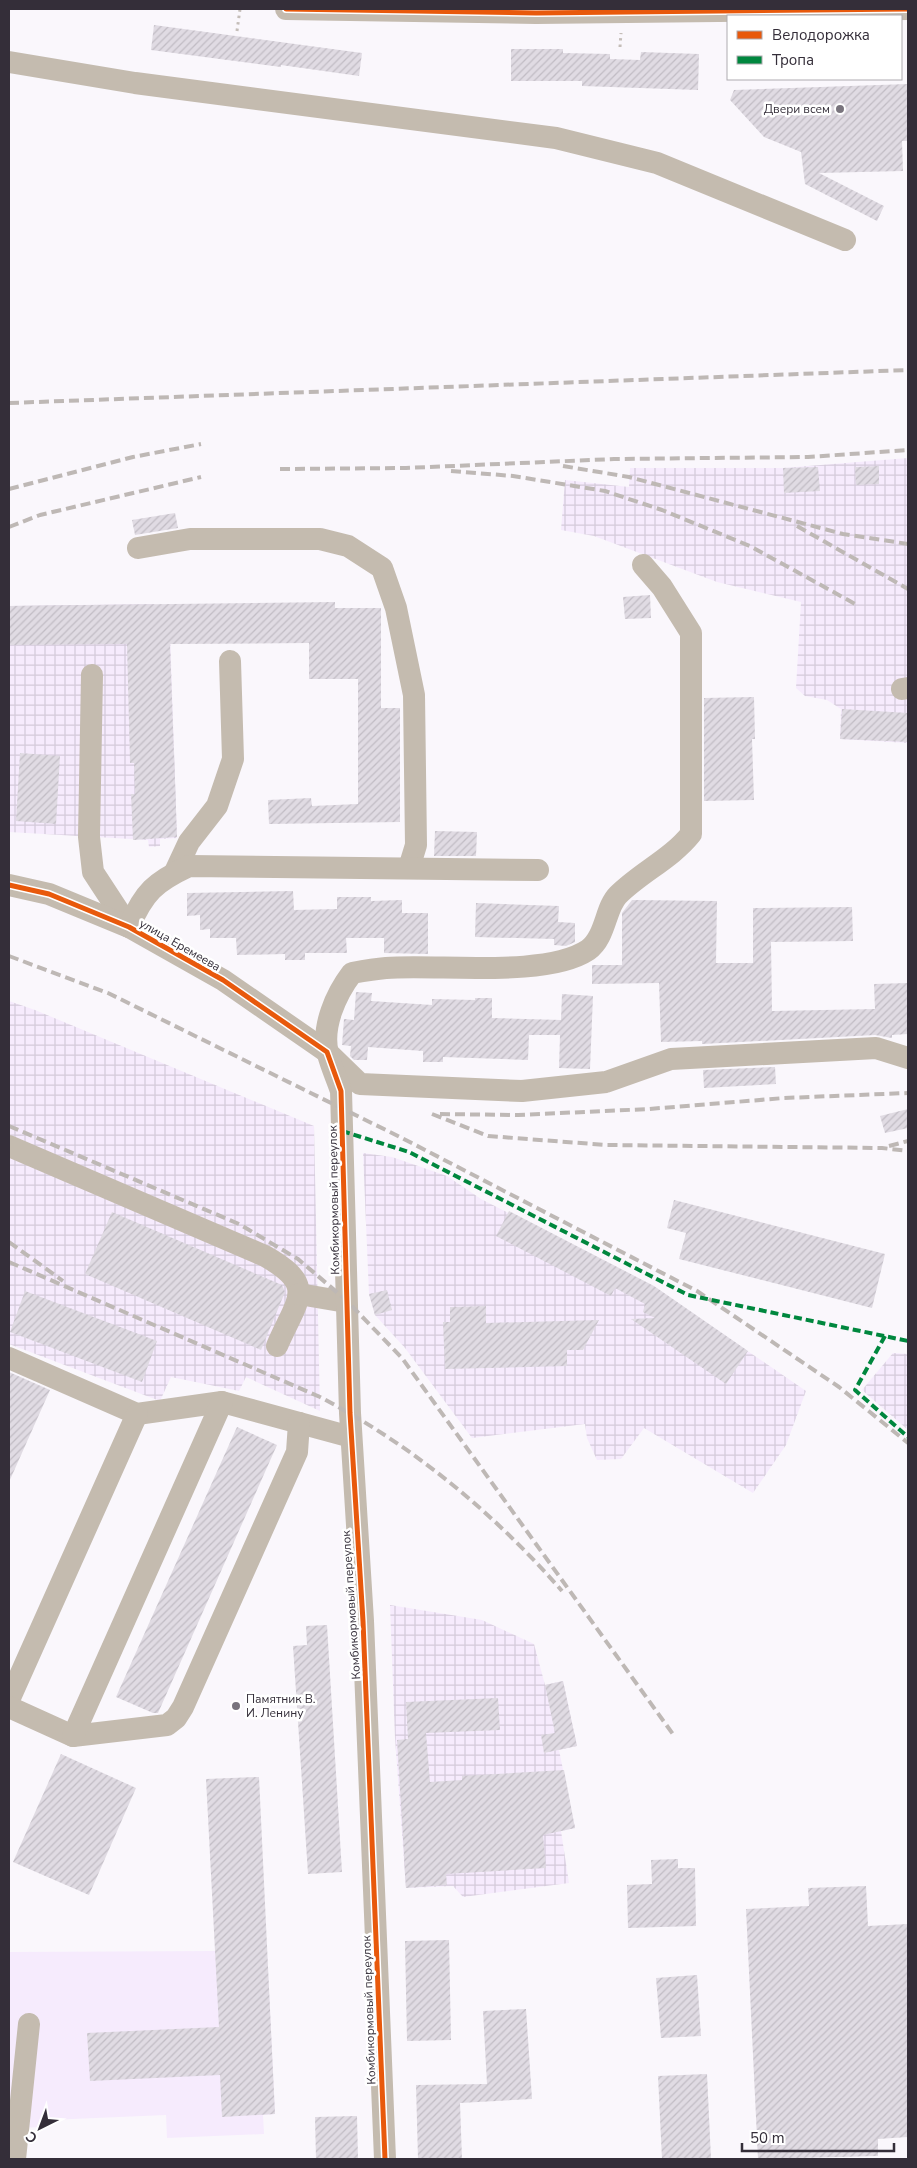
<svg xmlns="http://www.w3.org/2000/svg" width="917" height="2168" viewBox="0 0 917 2168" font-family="'Nunito Sans',sans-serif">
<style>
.built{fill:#f6ebfd}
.industrial{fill:url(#industrial-grid)}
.building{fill:url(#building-hatch)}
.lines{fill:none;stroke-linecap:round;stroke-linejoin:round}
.path{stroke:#c4bdb8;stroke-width:3;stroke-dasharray:2.5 4;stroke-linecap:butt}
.minor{stroke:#c4bbaf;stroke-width:22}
.rail{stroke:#beb8b5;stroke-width:4;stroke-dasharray:10 5;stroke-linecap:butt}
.quiet{stroke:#00873e;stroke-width:4;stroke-dasharray:8 4;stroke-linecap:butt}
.cycleway-casing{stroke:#fff;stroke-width:8}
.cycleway{stroke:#e8590c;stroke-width:5}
.poi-dot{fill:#79747d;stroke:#fff;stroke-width:2}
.labels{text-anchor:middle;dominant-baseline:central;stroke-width:5;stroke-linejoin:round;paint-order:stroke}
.poi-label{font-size:12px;fill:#342e39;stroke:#fff;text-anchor:end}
.street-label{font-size:12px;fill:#342e39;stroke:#fff}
</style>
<defs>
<pattern id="industrial-grid" width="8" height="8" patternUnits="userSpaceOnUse" patternTransform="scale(1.25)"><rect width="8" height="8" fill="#f6ebfd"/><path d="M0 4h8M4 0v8" fill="none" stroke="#d4cada"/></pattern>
<pattern id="building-hatch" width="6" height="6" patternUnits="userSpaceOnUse" patternTransform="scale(1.25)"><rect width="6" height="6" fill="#e0dbe3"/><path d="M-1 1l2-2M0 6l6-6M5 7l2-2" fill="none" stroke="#c1bcc4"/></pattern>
</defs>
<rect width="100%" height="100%" fill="#faf7fc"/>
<path class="built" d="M 256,1948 L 268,1973 L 275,2114 L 263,2115 L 264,2134 L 167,2138 L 166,2115 L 49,2120 L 49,2127 L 9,2128 L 9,1952 L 215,1951 Z"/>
<g class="industrial">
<path d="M 908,458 L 908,743 L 840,739 L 841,709 L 827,700 L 805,696 L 796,688 L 801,602 L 717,582 L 594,536 L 561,530 L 565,480 L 629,487 L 630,468 L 783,468 Z"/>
<path d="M 154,604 L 154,632 L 170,633 L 177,838 L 160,839 L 160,846 L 149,847 L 148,840 L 9,832 L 9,606 Z"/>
<path d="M 9,1001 L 35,1010 L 314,1126 L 320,1411 L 246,1377 L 239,1391 L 171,1377 L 160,1401 L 9,1344 Z"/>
<path d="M 363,1153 L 392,1157 L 447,1176 L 481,1199 L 656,1288 L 806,1391 L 786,1445 L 753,1493 L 644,1428 L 621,1459 L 597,1460 L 587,1438 L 585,1424 L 472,1438 L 405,1348 L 375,1315 L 369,1294 Z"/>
<path d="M 893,1353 L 908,1354 L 908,1430 L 862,1390 Z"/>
<path d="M 390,1605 L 482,1620 L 534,1644 L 545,1685 L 563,1681 L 577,1746 L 559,1750 L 575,1828 L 561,1831 L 569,1883 L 463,1897 L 453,1886 L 406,1888 L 395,1738 Z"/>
</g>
<g class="building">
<path d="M 154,25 L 362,53 L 359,76 L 281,65 L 281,67 L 151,50 Z"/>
<path d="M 511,49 L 563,49 L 563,53 L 610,54 L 610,59 L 640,60 L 641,52 L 699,54 L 698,90 L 582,86 L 582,81 L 511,81 Z"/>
<path d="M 908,84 L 908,141 L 902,141 L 903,171 L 819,173 L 884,206 L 877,221 L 805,184 L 801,152 L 764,137 L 730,100 L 734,90 Z"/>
<path d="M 879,466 L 879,484 L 856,485 L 855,467 Z"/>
<path d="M 818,467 L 820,491 L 784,493 L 783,468 Z"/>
<path d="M 175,513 L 178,528 L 135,535 L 132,520 Z"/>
<path d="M 650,595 L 651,618 L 625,619 L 623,597 Z"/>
<path d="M 335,602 L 335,608 L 381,608 L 381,708 L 400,708 L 400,822 L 269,824 L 268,800 L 311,798 L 312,806 L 358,804 L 358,679 L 309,679 L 309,643 L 170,644 L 177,837 L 133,840 L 131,794 L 135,794 L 134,763 L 130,763 L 127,644 L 9,645 L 9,606 Z"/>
<path d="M 754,697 L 755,739 L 752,739 L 754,800 L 704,801 L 704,698 Z"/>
<path d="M 842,709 L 908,713 L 908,742 L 840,739 Z"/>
<path d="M 20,753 L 60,756 L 56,824 L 16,821 Z"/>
<path d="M 435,831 L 477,832 L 476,856 L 434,856 Z"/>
<path d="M 293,891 L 294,910 L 337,909 L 337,897 L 371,897 L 371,901 L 402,900 L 402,913 L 428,913 L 428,954 L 384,953 L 384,938 L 346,938 L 347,953 L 305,953 L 305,960 L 285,960 L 285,954 L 237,955 L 236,938 L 210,938 L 210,929 L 200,930 L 200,915 L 187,916 L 187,893 Z"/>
<path d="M 632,900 L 717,901 L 716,963 L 753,963 L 753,908 L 852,907 L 853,941 L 771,942 L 772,1011 L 875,1009 L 874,984 L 908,983 L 908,1034 L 892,1035 L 892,1038 L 875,1035 L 702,1044 L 702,1041 L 661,1042 L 659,983 L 592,984 L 592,965 L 622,965 L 622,913 Z"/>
<path d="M 476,903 L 559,906 L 558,922 L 575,923 L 575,942 L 566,946 L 554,945 L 554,939 L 475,937 Z"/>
<path d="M 356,992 L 372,993 L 371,1001 L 432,1005 L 432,999 L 475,1000 L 475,998 L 492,998 L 492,1018 L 561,1020 L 562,994 L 593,996 L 590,1069 L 559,1068 L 560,1035 L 529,1035 L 528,1060 L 443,1057 L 443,1062 L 423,1062 L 423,1051 L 368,1047 L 367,1060 L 354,1060 L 350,1056 L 351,1046 L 342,1045 L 344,1019 L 354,1020 Z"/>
<path d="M 775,1067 L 776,1084 L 704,1088 L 703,1070 Z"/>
<path d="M 908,1109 L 908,1128 L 885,1133 L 880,1116 Z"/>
<path d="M 674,1200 L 885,1254 L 872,1308 L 679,1259 L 686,1233 L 667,1228 Z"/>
<path d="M 509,1211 L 654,1286 L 748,1351 L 726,1384 L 631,1319 L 655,1318 L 643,1312 L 645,1304 L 615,1288 L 611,1296 L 496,1236 Z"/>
<path d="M 112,1212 L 282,1285 L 285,1292 L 261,1350 L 85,1274 Z"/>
<path d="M 387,1290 L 392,1310 L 375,1315 L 369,1294 Z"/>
<path d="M 25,1291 L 157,1341 L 142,1382 L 10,1332 Z"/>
<path d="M 486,1306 L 486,1323 L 599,1320 L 583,1350 L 567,1350 L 567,1366 L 445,1369 L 443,1322 L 450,1322 L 450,1307 Z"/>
<path d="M 9,1372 L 50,1390 L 9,1482 Z"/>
<path d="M 237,1427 L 277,1445 L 158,1713 L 153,1713 L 116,1697 Z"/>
<path d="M 327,1625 L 342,1872 L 308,1874 L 293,1646 L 307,1645 L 306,1626 Z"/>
<path d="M 563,1681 L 577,1746 L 544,1753 L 541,1735 L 555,1733 L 545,1685 Z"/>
<path d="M 498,1698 L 500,1730 L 426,1733 L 430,1782 L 462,1780 L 462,1776 L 564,1770 L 575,1828 L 543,1835 L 546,1868 L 446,1874 L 447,1885 L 406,1888 L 397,1740 L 408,1739 L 406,1702 Z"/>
<path d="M 61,1754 L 136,1788 L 89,1895 L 13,1862 Z"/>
<path d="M 259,1777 L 275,2114 L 222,2117 L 220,2075 L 90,2081 L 87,2033 L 219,2027 L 206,1779 Z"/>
<path d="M 678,1859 L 678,1868 L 695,1868 L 696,1926 L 628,1928 L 627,1885 L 652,1884 L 651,1860 Z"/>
<path d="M 866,1886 L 868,1926 L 908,1924 L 908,2137 L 878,2139 L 878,2156 L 758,2159 L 746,1909 L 809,1906 L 808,1888 Z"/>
<path d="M 449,1940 L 451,2040 L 407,2041 L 405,1941 Z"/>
<path d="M 697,1975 L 701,2036 L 661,2038 L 656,1978 Z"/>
<path d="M 526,2009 L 532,2099 L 460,2103 L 462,2159 L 418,2159 L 416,2085 L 487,2084 L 483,2011 Z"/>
<path d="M 707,2074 L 711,2159 L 662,2159 L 658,2076 Z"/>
<path d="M 357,2116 L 358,2159 L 316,2159 L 315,2117 Z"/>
</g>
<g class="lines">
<g class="path">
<path d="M 237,31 L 240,9"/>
<path d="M 620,47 L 621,33"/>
</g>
<g class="minor">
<path d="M 286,9 L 536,13 L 908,9"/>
<path d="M 9,62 L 135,83 L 556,138 L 657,163 L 845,240"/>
<path d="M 138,548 L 190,539 L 320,539 L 348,546 L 382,568 L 396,608 L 414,695 L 416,845 L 409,868"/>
<path d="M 92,675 L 89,837 L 93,872 L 129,927"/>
<path d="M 902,689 L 908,688"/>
<path d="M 175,872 L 189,842 L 217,806 L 233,759 L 230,661"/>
<path d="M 9,885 L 49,894 L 129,927 L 223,980 L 327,1052 L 360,1084 L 522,1091 L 606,1082 L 671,1059 L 876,1048 L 908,1058"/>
<path d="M 129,927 C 144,892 155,882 189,866 L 538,870"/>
<path d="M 9,1146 L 265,1256 C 318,1286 297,1299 277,1346"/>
<path d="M 299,1294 L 346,1302"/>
<path d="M 9,1358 L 137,1414 L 222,1402 L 351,1437"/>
<path d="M 9,1700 L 137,1414"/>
<path d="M 9,1707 L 73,1736 L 167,1725 L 176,1718 L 183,1707 L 297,1452 L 299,1423"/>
<path d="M 73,1736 L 222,1402"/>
<path d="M 15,2159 L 29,2024"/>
<path d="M 385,2159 L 363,1621 L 350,1413 L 341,1091 C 337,1079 331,1066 328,1054 C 321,1027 336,994 352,973 C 363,971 374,969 386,968 C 438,964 546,978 588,950 C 606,937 605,908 618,895 C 641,872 671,859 691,834 L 691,633 L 662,587 L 643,565"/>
</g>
<g class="rail">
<path d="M 9,403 L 908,370"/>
<path d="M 563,466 L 629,477 L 843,534 L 908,544"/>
<path d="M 280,469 L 406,468 L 614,459 L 808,457 L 908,450"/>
<path d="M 451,471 L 513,476 L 605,491 L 662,510 L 750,546 L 857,605"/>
<path d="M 9,489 L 133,457 L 201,444"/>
<path d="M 797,526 L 908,589"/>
<path d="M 9,527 L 40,515 L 201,477"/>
<path d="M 9,956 L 108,993 L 400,1137 L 697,1291 L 839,1387 L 908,1443"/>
<path d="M 432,1114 L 488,1136 L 607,1145 L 882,1148 L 908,1151"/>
<path d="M 440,1114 L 518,1115 L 649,1109 L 784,1098 L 908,1093"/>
<path d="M 9,1126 L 239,1224 L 298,1259 L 346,1300 L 402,1358 L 675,1737"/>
<path d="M 889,1146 L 908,1141"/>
<path d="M 9,1242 L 63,1281"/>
<path d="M 9,1262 L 320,1397 C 412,1445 494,1513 562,1591"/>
</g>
<g class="quiet">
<path d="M 342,1131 L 409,1152 L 688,1295 L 908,1341"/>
<path d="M 885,1336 L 855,1390 L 908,1437"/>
</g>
<g class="cycleway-casing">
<g id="cycleway">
<path d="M 286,9 L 536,13 L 908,9"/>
<path d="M 9,885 L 49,894 L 129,927 L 223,980 L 327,1052 L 341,1091 L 350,1413 L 363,1621 L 385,2159"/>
</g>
</g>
<use href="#cycleway" class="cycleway"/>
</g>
<g class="poi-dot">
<circle cx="840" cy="109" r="5"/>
<circle cx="236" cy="1706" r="5"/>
</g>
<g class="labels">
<g class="poi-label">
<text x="830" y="109">Двери всем</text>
<text x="246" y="1699" text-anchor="start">Памятник В.<tspan x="246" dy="14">И. Ленину</tspan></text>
</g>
<g class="street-label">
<text transform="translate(180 945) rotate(30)">улица Еремеева</text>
<text transform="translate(334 1200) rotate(-91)">Комбикормовый переулок</text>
<text transform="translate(351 1605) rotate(-94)">Комбикормовый переулок</text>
<text transform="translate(369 2010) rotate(-92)">Комбикормовый переулок</text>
</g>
</g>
<rect width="917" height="2168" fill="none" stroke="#342e39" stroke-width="20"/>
<rect x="727" y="15" width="175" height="65" fill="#ffffff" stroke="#aeabb0"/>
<rect x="737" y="31" width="25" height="8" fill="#e8590c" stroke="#aeabb0"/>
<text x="772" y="40" font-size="15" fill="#342e39">Велодорожка</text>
<rect x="737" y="56" width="25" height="8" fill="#00873e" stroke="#aeabb0"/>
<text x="772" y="65" font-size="15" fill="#342e39">Тропа</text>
<g transform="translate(40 2128) rotate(222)" stroke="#ffffff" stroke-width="4" paint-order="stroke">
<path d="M0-4L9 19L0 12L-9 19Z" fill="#342e39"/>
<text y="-8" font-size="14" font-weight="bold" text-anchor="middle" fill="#342e39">С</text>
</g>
<path d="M742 2143v8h152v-8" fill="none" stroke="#342e39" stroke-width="2.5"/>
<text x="750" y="2143" font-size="15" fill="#342e39" stroke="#ffffff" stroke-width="4" paint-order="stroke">50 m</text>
</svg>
